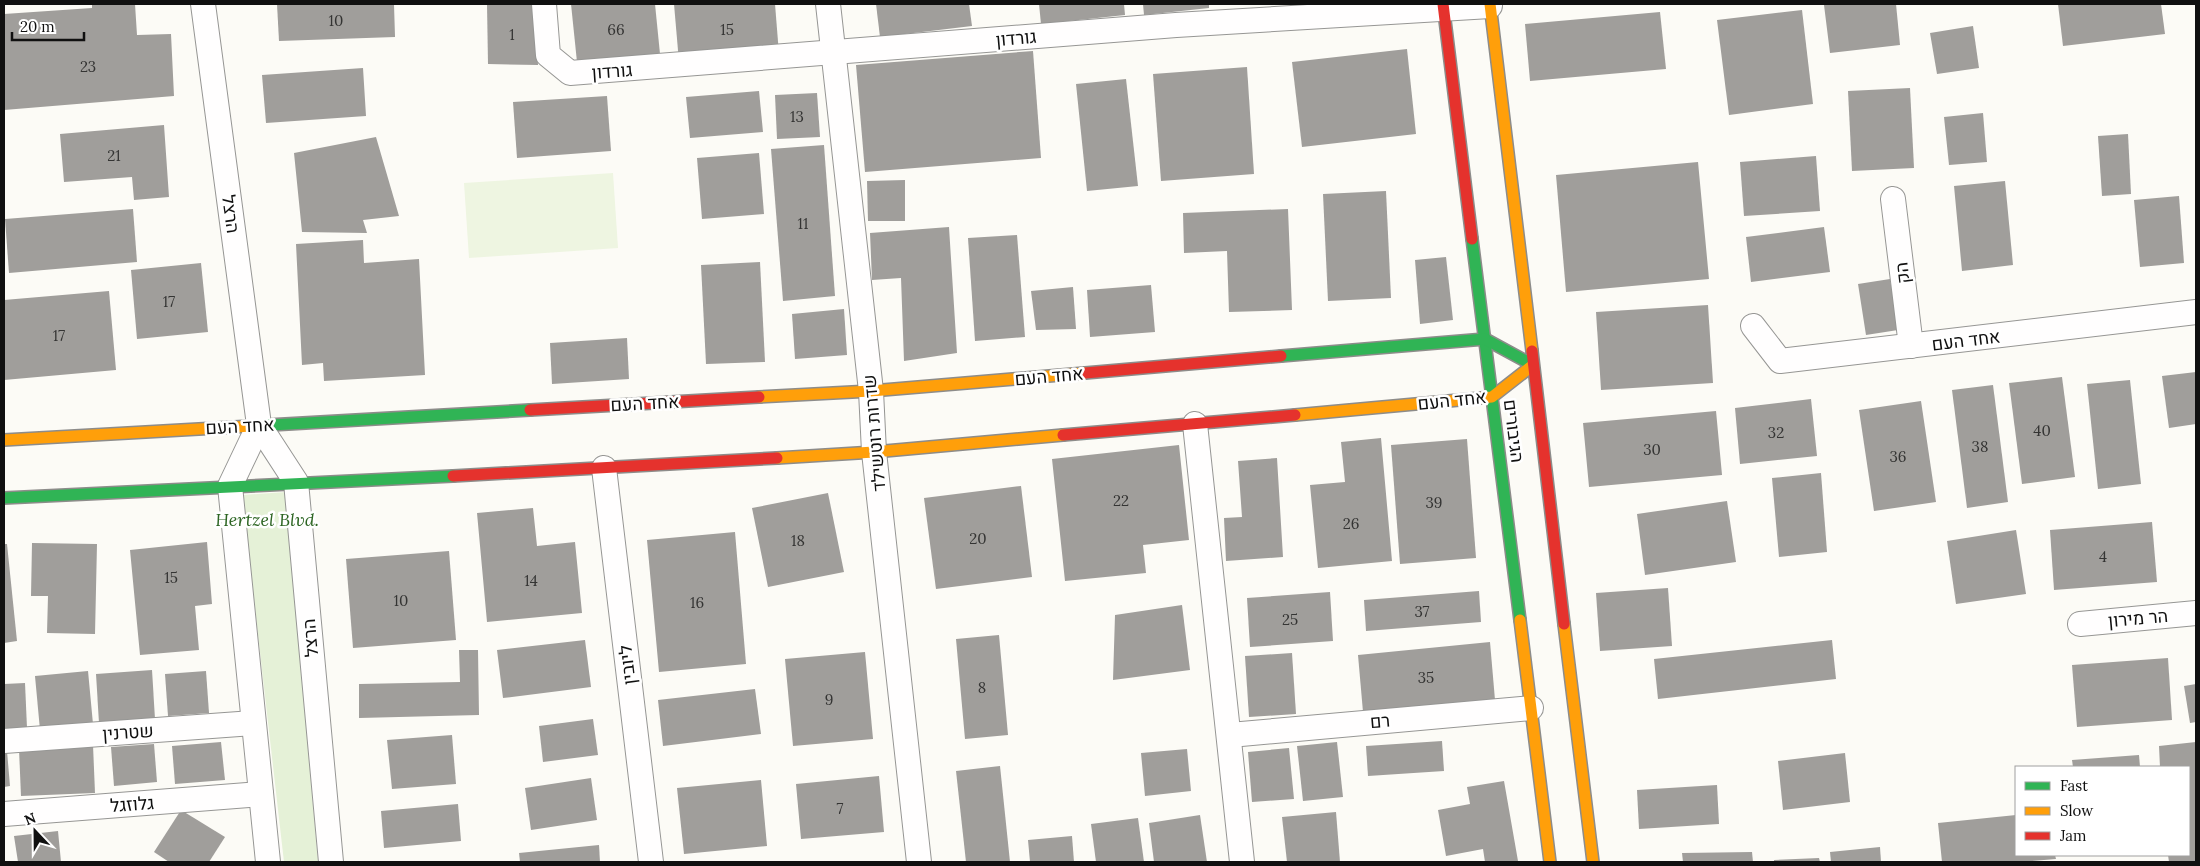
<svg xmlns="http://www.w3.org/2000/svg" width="2200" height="866" viewBox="0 0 2200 866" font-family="Lora,Heebo,serif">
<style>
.green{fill:#e5f1d7}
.pitch{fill:#eef5e1}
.building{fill:#a09e9b}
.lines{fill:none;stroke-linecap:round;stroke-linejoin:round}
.street-casing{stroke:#969694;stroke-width:26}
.fast-casing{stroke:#8d8c8a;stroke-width:14}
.slow-casing{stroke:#8d8c8a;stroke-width:14}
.jam-casing{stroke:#8d8c8a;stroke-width:14}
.street{stroke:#fffefe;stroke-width:24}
.fast{stroke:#30b455;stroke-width:11}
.slow{stroke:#ff9f0a;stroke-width:11}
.jam{stroke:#e5322d;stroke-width:11}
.labels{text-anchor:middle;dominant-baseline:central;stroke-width:5;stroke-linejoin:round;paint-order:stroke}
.number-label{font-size:15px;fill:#343433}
.street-label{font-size:18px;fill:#101010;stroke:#fff}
.park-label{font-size:18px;font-style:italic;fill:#2d6523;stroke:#fff}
</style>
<rect width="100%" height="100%" fill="#fcfbf6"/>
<path class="green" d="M 286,492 L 318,862 L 284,862 L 242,495 Z"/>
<path class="pitch" d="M 613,173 L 618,248 L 469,258 L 464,183 Z"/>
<g class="building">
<path d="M 92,4 L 135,4 L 137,35 L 171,34 L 174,96 L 4,110 L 4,14 L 92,8 Z"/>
<path d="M 277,4 L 394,4 L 395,37 L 279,41 Z"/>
<path d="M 487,4 L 535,4 L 538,65 L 488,64 Z"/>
<path d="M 571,4 L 655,4 L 660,54 L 577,62 Z"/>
<path d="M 674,4 L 775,4 L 779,54 L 679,62 Z"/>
<path d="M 876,4 L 969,4 L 972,26 L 880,37 Z"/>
<path d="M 1039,4 L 1124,4 L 1125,15 L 1041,24 Z"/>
<path d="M 1143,4 L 1209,4 L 1209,8 L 1144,15 Z"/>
<path d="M 1835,4 L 1896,4 L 1900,45 L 1830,53 L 1824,5 Z"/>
<path d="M 2058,4 L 2161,4 L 2165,34 L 2063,46 Z"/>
<path d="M 1802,10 L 1813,104 L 1729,115 L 1717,20 Z"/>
<path d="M 1660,12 L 1666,69 L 1530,81 L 1525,24 Z"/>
<path d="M 1973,26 L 1979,68 L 1937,74 L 1930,33 Z"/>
<path d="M 1407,49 L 1416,134 L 1302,147 L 1292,62 Z"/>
<path d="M 1033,51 L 1041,158 L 865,172 L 856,65 Z"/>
<path d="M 1247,67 L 1254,174 L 1161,181 L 1153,74 Z"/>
<path d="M 363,68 L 366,116 L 266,123 L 262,75 Z"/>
<path d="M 1126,79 L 1138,186 L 1087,191 L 1076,84 Z"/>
<path d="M 1910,88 L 1914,168 L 1852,171 L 1848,91 Z"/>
<path d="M 759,91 L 763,132 L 690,138 L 686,97 Z"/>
<path d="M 817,93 L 820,137 L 777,139 L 775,95 Z"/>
<path d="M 607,96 L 611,151 L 517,158 L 513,102 Z"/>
<path d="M 1983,113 L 1987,162 L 1949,165 L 1944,117 Z"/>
<path d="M 164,125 L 169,197 L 134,200 L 132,177 L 64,182 L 60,134 Z"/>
<path d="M 2128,134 L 2131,194 L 2102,196 L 2098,136 Z"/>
<path d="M 376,137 L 399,216 L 363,220 L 367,233 L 302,232 L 294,153 Z"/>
<path d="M 824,145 L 835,296 L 783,301 L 771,149 Z"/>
<path d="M 759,153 L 764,214 L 702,219 L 697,158 Z"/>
<path d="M 1816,156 L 1820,211 L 1744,216 L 1740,162 Z"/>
<path d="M 1698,162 L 1709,279 L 1566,292 L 1556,175 Z"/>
<path d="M 905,180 L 905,221 L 868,221 L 867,181 Z"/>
<path d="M 2005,181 L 2013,265 L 1962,271 L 1954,186 Z"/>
<path d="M 1386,191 L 1391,298 L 1328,301 L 1323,194 Z"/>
<path d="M 2179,196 L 2184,263 L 2140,267 L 2134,200 Z"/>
<path d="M 133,209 L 137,262 L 9,273 L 5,219 Z"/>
<path d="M 1288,209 L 1292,310 L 1229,312 L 1227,251 L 1184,253 L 1183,213 Z"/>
<path d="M 949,227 L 957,353 L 904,361 L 901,278 L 872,280 L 870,233 Z"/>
<path d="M 1824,227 L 1830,272 L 1751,282 L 1746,237 Z"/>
<path d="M 1017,235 L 1025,337 L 975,341 L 968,238 Z"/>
<path d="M 363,240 L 364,263 L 419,259 L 425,375 L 324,381 L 323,363 L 302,365 L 296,244 Z"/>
<path d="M 1446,257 L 1453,320 L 1420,324 L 1415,260 Z"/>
<path d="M 760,262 L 765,362 L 706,364 L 701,265 Z"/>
<path d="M 201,263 L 208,332 L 137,339 L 131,270 Z"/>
<path d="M 1890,279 L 1898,330 L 1866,335 L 1858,284 Z"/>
<path d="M 1151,285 L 1155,332 L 1090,337 L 1087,290 Z"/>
<path d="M 1073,287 L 1076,329 L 1036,330 L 1031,291 Z"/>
<path d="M 109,291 L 116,370 L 4,380 L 4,300 Z"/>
<path d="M 1708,305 L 1713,383 L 1601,390 L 1596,312 Z"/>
<path d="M 844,309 L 847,355 L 795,359 L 792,314 Z"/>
<path d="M 627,338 L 629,379 L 552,384 L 550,343 Z"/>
<path d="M 2196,372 L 2196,424 L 2169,428 L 2162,376 Z"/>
<path d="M 2062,377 L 2075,477 L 2022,484 L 2009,383 Z"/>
<path d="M 2130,380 L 2141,484 L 2098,489 L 2087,384 Z"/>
<path d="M 1993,385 L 2008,502 L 1967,508 L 1952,390 Z"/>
<path d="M 1811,399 L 1817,456 L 1740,464 L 1735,408 Z"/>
<path d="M 1921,401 L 1936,502 L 1874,511 L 1859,410 Z"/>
<path d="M 1716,411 L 1722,475 L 1589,487 L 1583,423 Z"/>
<path d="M 1381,438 L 1392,561 L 1318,568 L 1310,485 L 1345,482 L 1341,442 Z"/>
<path d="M 1467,439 L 1476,558 L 1400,564 L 1391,445 Z"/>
<path d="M 1179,445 L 1189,540 L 1143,545 L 1146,573 L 1065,581 L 1052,459 Z"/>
<path d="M 1277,458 L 1283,557 L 1226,561 L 1224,518 L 1242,517 L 1238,461 Z"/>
<path d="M 1821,473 L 1827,552 L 1779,557 L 1772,478 Z"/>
<path d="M 1021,486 L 1032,577 L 936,589 L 924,498 Z"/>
<path d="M 828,493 L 844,572 L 768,587 L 752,508 Z"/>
<path d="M 1727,501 L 1736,562 L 1645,575 L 1637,514 Z"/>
<path d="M 533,508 L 537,546 L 575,542 L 582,613 L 487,622 L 477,513 Z"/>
<path d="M 2152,522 L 2157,582 L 2054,590 L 2050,530 Z"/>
<path d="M 2016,530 L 2026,594 L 1956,604 L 1947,541 Z"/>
<path d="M 735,532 L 746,664 L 659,672 L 647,540 Z"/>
<path d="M 207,542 L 212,604 L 195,606 L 199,650 L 140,655 L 130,550 Z"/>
<path d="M 32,543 L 97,544 L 95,634 L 47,633 L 48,596 L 31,596 Z"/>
<path d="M 4,544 L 7,544 L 17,641 L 4,643 Z"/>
<path d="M 449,551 L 456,640 L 353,648 L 346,559 Z"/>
<path d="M 1668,588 L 1672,646 L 1600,651 L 1596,593 Z"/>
<path d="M 1479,591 L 1481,622 L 1366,631 L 1364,600 Z"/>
<path d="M 1330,592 L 1333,641 L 1250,647 L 1247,598 Z"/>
<path d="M 1182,605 L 1190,670 L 1113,680 L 1115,615 Z"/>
<path d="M 999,635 L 1008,735 L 965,739 L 956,639 Z"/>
<path d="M 585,640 L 591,687 L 503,698 L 497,650 Z"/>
<path d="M 1832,640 L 1836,679 L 1658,699 L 1654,659 Z"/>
<path d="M 1490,642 L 1495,700 L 1363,712 L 1358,655 Z"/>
<path d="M 459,650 L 478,650 L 479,715 L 359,718 L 359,684 L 460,682 Z"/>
<path d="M 865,652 L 873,739 L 793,746 L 785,659 Z"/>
<path d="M 1292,653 L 1296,714 L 1249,717 L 1245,656 Z"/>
<path d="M 2168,658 L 2172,720 L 2077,727 L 2072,665 Z"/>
<path d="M 152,670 L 155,719 L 99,723 L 96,674 Z"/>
<path d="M 88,671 L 93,724 L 40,730 L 35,676 Z"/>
<path d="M 206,671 L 209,713 L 168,716 L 165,674 Z"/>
<path d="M 25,683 L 27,728 L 4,729 L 4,684 Z"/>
<path d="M 2196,684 L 2196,722 L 2190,723 L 2184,686 Z"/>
<path d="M 755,689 L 761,734 L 663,746 L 658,700 Z"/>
<path d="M 593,719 L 598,755 L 543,762 L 539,726 Z"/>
<path d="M 452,735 L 456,784 L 392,789 L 387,740 Z"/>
<path d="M 1442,741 L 1444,771 L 1368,776 L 1366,746 Z"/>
<path d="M 221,742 L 225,780 L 175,784 L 172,746 Z"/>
<path d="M 1337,742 L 1343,797 L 1303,801 L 1297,746 Z"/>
<path d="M 2196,742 L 2196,862 L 2169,862 L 2168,855 L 2189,855 L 2189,767 L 2160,767 L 2159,746 Z"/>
<path d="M 154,744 L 157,782 L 114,786 L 111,747 Z"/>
<path d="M 93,745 L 95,793 L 21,796 L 19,749 Z"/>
<path d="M 1289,748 L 1294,799 L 1252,802 L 1248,752 Z"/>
<path d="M 1187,749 L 1191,791 L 1145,796 L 1141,753 Z"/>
<path d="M 7,751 L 10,786 L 4,787 L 4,752 Z"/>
<path d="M 1845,753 L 1850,802 L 1783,810 L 1778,761 Z"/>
<path d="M 2139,755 L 2140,767 L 2073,767 L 2072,760 Z"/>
<path d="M 1000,766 L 1010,862 L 966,862 L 956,771 Z"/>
<path d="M 879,776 L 884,832 L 801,839 L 796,784 Z"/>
<path d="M 591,778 L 597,820 L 531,830 L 525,788 Z"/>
<path d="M 761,780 L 767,846 L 684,854 L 677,788 Z"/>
<path d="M 1504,781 L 1518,861 L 1485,862 L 1483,849 L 1446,856 L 1438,810 L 1470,804 L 1467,787 Z"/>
<path d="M 1717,785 L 1719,824 L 1639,829 L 1637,790 Z"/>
<path d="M 458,804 L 461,841 L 384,848 L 381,811 Z"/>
<path d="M 181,810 L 225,837 L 209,862 L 169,862 L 154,852 Z"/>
<path d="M 1336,812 L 1340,862 L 1287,862 L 1282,817 Z"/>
<path d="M 1200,815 L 1207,862 L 1154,862 L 1149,823 Z"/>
<path d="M 2016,815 L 2016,855 L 2055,855 L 2056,859 L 2022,862 L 1942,862 L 1938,823 Z"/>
<path d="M 1138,818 L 1144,862 L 1096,862 L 1091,824 Z"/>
<path d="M 58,831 L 61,862 L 18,862 L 14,836 Z"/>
<path d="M 1072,836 L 1074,862 L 1030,862 L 1028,840 Z"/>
<path d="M 599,845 L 600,862 L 520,862 L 519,853 Z"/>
<path d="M 1880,847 L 1881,862 L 1831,862 L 1830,852 Z"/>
<path d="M 1752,852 L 1753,862 L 1683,862 L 1682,853 Z"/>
<path d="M 1819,858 L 1820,862 L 1774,862 L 1774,860 Z"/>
</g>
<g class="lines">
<g class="street-casing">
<g id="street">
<path d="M 203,4 L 259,425 L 296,482 L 331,862"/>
<path d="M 544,4 L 548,55 L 570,73 L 1176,25 L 1490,6"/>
<path d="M 828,4 L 871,391 L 874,452 L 919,862"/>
<path d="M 1893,199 L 1911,346"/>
<path d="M 1753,326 L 1780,361 L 2196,312"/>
<path d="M 1195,424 L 1242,862"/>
<path d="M 259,425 L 230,486 L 268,862"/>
<path d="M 604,468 L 651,862"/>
<path d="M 2080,624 L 2196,613"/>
<path d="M 1230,735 L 1531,708"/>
<path d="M 4,741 L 253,723"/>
<path d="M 4,814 L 261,794"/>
</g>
</g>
<g class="fast-casing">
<g id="fast">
<path d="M 1472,239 L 1520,620"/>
<path d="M 1281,356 L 1485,339 L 1533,365"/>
<path d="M 252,426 L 530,410"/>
<path d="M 4,498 L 453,476"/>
</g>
</g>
<g class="slow-casing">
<g id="slow">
<path d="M 1490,4 L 1532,351"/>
<path d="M 759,397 L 871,391 L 1085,373"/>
<path d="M 1295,415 L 1492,397 L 1533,365"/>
<path d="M 4,440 L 252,426"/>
<path d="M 777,458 L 874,452 L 1063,435"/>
<path d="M 1520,620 L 1550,862"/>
<path d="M 1564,624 L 1593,862"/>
</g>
</g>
<g class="jam-casing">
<g id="jam">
<path d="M 1443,4 L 1472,239"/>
<path d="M 1532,351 L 1564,624"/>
<path d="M 1085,373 L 1281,356"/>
<path d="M 530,410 L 759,397"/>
<path d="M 1063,435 L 1295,415"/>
<path d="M 453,476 L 777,458"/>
</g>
</g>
<use href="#street" class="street"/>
<use href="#fast" class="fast"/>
<use href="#slow" class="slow"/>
<use href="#jam" class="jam"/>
</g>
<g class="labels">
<g class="number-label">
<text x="336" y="20">10</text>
<text x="616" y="29">66</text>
<text x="727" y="29">15</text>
<text x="512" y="34">1</text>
<text x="88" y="66">23</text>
<text x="797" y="116">13</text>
<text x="114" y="155">21</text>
<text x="803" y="223">11</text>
<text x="169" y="301">17</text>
<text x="59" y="335">17</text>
<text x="2042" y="430">40</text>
<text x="1776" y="432">32</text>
<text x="1980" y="446">38</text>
<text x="1652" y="449">30</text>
<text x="1898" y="456">36</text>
<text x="1121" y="500">22</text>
<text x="1434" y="502">39</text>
<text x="1351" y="523">26</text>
<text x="978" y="538">20</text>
<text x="798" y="540">18</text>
<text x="2103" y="556">4</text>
<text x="171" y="577">15</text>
<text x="531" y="580">14</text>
<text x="401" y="600">10</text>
<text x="697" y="602">16</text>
<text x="1422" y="611">37</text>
<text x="1290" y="619">25</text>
<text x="1426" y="677">35</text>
<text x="982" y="687">8</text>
<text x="829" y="699">9</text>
<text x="840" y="808">7</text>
</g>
<g class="street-label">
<text transform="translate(1016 38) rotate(-5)">גורדון</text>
<text transform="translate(612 71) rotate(-4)">גורדון</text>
<text transform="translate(231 214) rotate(82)">הרצל</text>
<text transform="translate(1902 273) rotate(-97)">הק</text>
<text transform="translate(1966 340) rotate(-7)">אחד העם</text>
<text transform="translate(1049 376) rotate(-5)">אחד העם</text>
<text transform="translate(1452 400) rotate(-6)">אחד העם</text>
<text transform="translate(645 403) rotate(-3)">אחד העם</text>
<text transform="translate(240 426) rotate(-3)">אחד העם</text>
<text transform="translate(1514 431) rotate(83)">הגיבורים</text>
<text transform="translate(874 433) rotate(-95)">שדרות רוטשילד</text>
<text transform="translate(2138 618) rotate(-5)">הר מירון</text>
<text transform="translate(310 638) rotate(-95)">הרצל</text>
<text transform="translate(627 665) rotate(-97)">ליובין</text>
<text transform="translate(1380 721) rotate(-5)">רם</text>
<text transform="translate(128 732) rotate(-4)">שטרנין</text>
<text transform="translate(132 804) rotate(-4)">גלוזגל</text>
</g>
<g class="park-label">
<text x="267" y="519">Hertzel Blvd.</text>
</g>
</g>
<rect width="2200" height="866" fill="none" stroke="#101010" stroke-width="10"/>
<rect x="2015" y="766" width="175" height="90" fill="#ffffff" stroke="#9f9f9f"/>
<rect x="2025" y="782" width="25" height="8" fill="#30b455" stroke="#9f9f9f"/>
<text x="2060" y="791" font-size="15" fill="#101010">Fast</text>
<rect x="2025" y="807" width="25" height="8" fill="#ff9f0a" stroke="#9f9f9f"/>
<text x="2060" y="816" font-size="15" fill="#101010">Slow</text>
<rect x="2025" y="832" width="25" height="8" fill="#e5322d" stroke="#9f9f9f"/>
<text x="2060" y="841" font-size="15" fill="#101010">Jam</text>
<g transform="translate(35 831) rotate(338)" stroke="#ffffff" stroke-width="4" paint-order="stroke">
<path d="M0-4L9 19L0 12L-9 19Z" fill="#101010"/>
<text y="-8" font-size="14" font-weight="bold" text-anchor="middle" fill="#101010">N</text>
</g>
<path d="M12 32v8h72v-8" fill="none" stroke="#101010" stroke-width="2.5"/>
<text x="20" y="32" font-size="15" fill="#101010" stroke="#ffffff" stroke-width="4" paint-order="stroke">20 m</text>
</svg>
